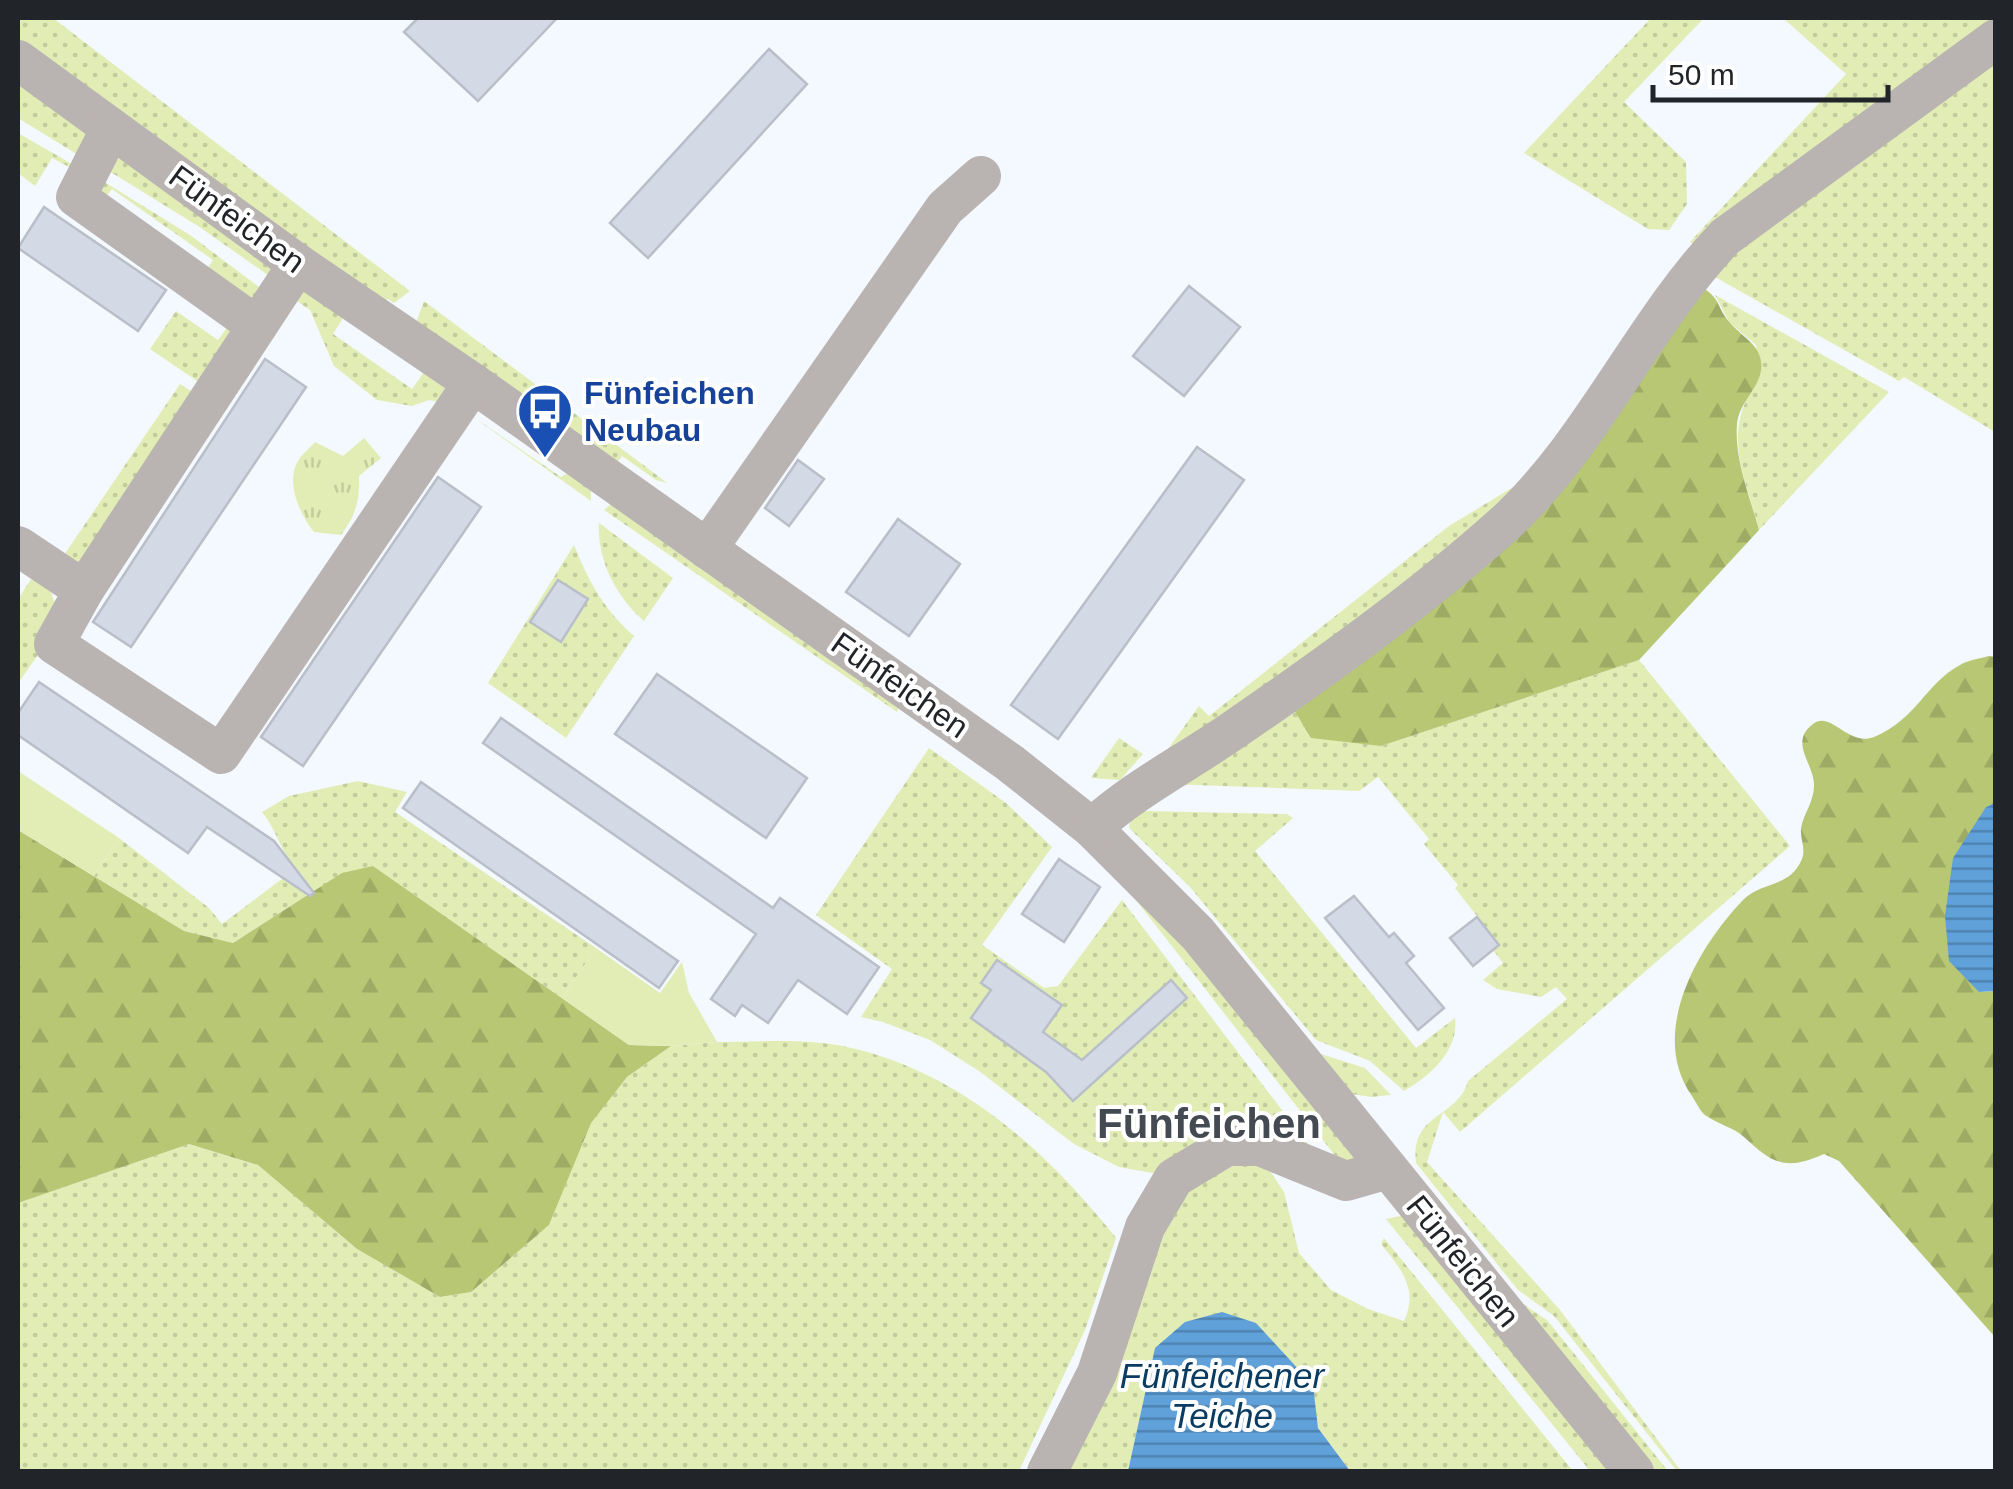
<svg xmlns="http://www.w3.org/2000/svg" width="2013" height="1489" viewBox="0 0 2013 1489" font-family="Helvetica,sans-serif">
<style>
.grass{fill:url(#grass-dots)}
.forest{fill:url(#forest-firs)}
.park{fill:url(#park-tufts)}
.garden{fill:#e2edb6}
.water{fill:url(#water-rules)}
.building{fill:#d3dae5;stroke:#b8bfc9;stroke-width:2.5}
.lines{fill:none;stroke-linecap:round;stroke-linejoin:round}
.minor{stroke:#b9b3b1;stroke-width:40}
.labels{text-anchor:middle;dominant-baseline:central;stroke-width:8;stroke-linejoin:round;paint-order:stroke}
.street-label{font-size:32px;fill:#212428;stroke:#fff}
.transit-label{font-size:32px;font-weight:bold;fill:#164399;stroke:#fff;text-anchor:start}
.water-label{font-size:35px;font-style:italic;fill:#0a3c62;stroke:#fff}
.district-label{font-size:42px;font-weight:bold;fill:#444a52;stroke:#fff}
</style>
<defs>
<pattern id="grass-dots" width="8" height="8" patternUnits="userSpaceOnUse" patternTransform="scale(2.5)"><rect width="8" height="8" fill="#e2edb6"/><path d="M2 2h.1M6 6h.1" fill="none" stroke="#c2cb9c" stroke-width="1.8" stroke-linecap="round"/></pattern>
<pattern id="forest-firs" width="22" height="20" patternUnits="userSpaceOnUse" patternTransform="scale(2.5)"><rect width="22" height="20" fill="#b7c774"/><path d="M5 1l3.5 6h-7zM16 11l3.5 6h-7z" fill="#9dab64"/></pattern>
<pattern id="park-tufts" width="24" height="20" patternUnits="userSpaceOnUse" patternTransform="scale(2.5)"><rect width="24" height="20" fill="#e2edb6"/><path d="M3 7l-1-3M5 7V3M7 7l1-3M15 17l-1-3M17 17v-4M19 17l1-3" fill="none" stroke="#c2cb9c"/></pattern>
<pattern id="water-rules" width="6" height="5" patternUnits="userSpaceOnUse" patternTransform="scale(2.5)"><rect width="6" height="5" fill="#60a1da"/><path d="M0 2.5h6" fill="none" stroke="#4f83b1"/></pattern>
</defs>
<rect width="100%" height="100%" fill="#f4f8ff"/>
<g class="grass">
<path d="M 18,18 L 53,18 L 410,291 L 394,303 L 388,299 L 381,302 L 18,41 Z"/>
<path d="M 1651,18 L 1704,18 L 1624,102 L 1686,162 L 1687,204 L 1669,230 L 1648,229 L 1524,153 Z"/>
<path d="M 1783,18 L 1995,18 L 1995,25 L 1699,249 L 1690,242 L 1846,74 Z"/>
<path d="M 1995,50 L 1995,432 L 1904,377 L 1899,381 L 1708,273 Z"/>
<path d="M 18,81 L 85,128 L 88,147 L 83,158 L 18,118 Z"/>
<path d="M 18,133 L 77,167 L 73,169 L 52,158 L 35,186 L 18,173 Z"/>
<path d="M 112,148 L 272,262 L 275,280 L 198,226 L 96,163 Z"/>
<path d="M 93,175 L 190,235 L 267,293 L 254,304 L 200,280 L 213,260 L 112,189 L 105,198 Z"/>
<path d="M 303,285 L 345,315 L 333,334 L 412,389 L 425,371 L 446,389 L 448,404 L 429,400 L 412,406 L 377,400 L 334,366 L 310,310 L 288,295 Z"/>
<path d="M 1715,295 L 1889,392 L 1759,530 C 1744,472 1720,433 1759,378 L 1756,345 L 1729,322 Z"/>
<path d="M 424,301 L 642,464 L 667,483 L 656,480 L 622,456 L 615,465 L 416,323 Z"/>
<path d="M 176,311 L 218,340 L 231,322 L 240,335 L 206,387 L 150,349 Z"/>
<path d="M 180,384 L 197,395 L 81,567 L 58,564 Z"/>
<path d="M 472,416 L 561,477 L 569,472 L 591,487 L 591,501 Z"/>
<path d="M 1538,472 L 1292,676 L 1158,763 L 1199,706 L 1209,716 L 1449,526 Z"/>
<path d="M 611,504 L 900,703 L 897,712 L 604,510 Z"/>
<path d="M 599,523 L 673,578 L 644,621 C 616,597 597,560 599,523 Z"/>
<path d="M 574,545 C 589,582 604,610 634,636 L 566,738 L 488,683 Z"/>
<path d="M 39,567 C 72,624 50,635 18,684 L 18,599 Z"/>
<path d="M 1639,660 L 1790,846 L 1460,1132 L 1443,1112 L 1427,1162 L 1560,1310 L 1681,1471 L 1677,1471 L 1554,1316 L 1518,1290 L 1416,1163 C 1410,1113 1458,1118 1468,1081 L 1567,999 L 1556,987 L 1541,997 L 1497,989 L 1483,980 L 1503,963 L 1493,950 L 1499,944 L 1455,888 L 1458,885 L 1424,844 L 1429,839 L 1378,777 L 1359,791 L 1168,784 L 1291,705 L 1381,746 Z"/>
<path d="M 1119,738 L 1143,754 L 1120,780 L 1091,778 Z"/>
<path d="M 929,748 L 1006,803 L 1052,847 L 982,945 L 1044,988 L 1058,986 L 1122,900 L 1314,1152 L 1152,1173 L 1119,1167 L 1074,1144 L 979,1071 L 930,1040 L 883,1022 L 861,1017 L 892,969 L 816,915 Z"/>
<path d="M 358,781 L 407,792 L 395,812 L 596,948 L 562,998 L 373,866 L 294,904 L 233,943 L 184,931 L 94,876 L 119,838 L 209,908 L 222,924 L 295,869 C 281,851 276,829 262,812 L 289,796 Z"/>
<path d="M 1144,811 L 1287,814 L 1293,818 L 1255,851 L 1416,1048 L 1455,1018 C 1459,1051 1430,1076 1404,1091 L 1370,1061 L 1316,1040 L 1190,887 L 1129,828 L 1130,820 Z"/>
<path d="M 1132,895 L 1185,941 L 1360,1151 L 1347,1171 Z"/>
<path d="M 717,1042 C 759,1042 806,1038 847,1047 C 959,1071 1047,1151 1116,1238 L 1085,1330 L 1019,1471 L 18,1472 L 18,1203 L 189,1144 L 258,1165 L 357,1249 L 440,1297 L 471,1292 L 549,1225 L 590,1123 L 627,1077 L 671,1046 Z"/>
<path d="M 1321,1054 L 1365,1068 L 1391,1095 L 1371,1097 L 1352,1094 Z"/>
<path d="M 1261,1157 L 1284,1192 L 1299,1253 L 1331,1290 L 1368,1309 L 1404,1321 C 1419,1289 1401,1269 1381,1244 L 1384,1238 L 1573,1471 L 1350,1471 L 1318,1428 L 1312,1385 L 1155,1348 L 1128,1471 L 1061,1472 L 1184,1179 Z"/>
<path d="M 1405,1215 L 1613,1471 L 1590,1471 L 1386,1219 Z"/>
<path d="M 1510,1295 L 1548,1321 L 1668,1471 L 1651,1471 Z"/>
</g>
<g class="forest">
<path d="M 1697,284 C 1724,300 1714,305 1731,324 C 1746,340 1767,349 1760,375 C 1755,392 1739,404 1737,424 C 1734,459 1750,497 1759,530 L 1639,660 L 1381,746 L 1311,738 L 1291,705 L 1370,651 Z"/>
<path d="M 1989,656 L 1995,657 L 1995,803 L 1986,807 L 1979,992 L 1995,991 L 1995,1337 L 1839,1161 L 1824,1154 C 1785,1171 1773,1164 1744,1137 C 1733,1127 1717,1124 1705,1115 C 1700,1111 1696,1102 1692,1096 C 1648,1034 1697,948 1743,900 C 1762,881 1790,888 1802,859 C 1806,849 1800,839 1801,829 C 1803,814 1814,802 1814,786 C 1815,765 1788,742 1813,724 C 1831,710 1848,747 1874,737 C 1917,719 1925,684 1960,665 C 1968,660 1979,659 1989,656 Z"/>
<path d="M 18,830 L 184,931 L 233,943 L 342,873 L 373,866 L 629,1045 L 671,1046 L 627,1077 L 591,1123 L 549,1225 L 471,1292 L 440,1297 L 357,1249 L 258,1165 L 189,1144 L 18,1203 Z"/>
</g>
<path class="park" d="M 364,438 L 381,458 L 359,476 C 360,500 356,515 341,535 L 314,532 C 300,515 285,482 298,461 C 302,454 310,448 315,442 L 343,456 Z"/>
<g class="garden">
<path d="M 18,771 L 119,838 L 94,876 L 18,830 Z"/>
<path d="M 596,948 L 660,993 L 682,962 L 689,993 L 717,1042 L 671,1046 L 629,1045 L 562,998 Z"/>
</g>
<g class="water">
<path d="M 1995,803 L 1995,991 L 1979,992 L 1949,961 L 1945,916 L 1953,858 L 1986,807 Z"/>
<path d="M 1222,1312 L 1256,1323 L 1313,1385 L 1318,1428 L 1350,1471 L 1128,1471 L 1155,1348 L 1185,1322 Z"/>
</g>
<g class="building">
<path d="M 418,18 L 557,18 L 478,101 L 404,32 Z"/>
<path d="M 769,49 L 807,84 L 648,258 L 610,223 Z"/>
<path d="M 44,207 L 166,290 L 138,331 L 18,248 Z"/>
<path d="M 1189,286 L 1240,327 L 1184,396 L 1133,356 Z"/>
<path d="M 265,359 L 306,387 L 131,647 L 93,622 Z"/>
<path d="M 1197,447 L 1244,480 L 1058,739 L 1011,705 Z"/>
<path d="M 798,460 L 824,479 L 789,526 L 765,508 Z"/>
<path d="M 438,477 L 481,507 L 303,766 L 261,737 Z"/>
<path d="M 898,519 L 960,564 L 909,636 L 846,592 Z"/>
<path d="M 558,580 L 588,599 L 561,642 L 530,622 Z"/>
<path d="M 657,674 L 807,778 L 766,838 L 615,734 Z"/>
<path d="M 39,682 L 274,841 L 314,893 L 310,896 L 207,827 L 188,853 L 18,735 L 18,713 Z"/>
<path d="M 501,718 L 773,908 L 780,898 L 879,967 L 847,1014 L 798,980 L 768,1023 L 742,1005 L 735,1016 L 711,999 L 756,934 L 483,743 Z"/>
<path d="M 421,782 L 678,961 L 659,988 L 403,808 Z"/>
<path d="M 1059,859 L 1100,887 L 1064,942 L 1022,914 Z"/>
<path d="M 1354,896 L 1389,937 L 1394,933 L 1414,956 L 1406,963 L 1444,1008 L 1418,1030 L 1325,918 Z"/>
<path d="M 1477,917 L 1499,945 L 1473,966 L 1450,938 Z"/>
<path d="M 997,960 L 1062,1005 L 1043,1032 L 1082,1060 L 1171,980 L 1187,998 L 1073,1101 L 1046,1072 L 971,1018 L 991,990 L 981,983 Z"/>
</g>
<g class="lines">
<g class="minor">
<path d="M 18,60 L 298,264 L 473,383 L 1010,763 L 1092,828 L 1198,934 L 1634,1472"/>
<path d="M 111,128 L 76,197 L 257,326"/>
<path d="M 298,264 L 84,590 L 54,644 L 221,754 L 473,383"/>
<path d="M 18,546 L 84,590"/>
<path d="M 707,549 L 945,208 L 981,176"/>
<path d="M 1092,828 C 1134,789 1188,762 1235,729 C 1327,666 1419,600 1502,526 C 1592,445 1641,325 1725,237 L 1996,39"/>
<path d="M 1047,1472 L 1097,1373 L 1145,1227 L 1174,1178 L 1227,1146 L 1260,1146 L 1346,1181 L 1388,1169"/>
</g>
</g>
<defs>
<g id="bus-pin" transform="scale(2.875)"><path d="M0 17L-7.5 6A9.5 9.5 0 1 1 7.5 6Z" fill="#1a4fb4" stroke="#fff"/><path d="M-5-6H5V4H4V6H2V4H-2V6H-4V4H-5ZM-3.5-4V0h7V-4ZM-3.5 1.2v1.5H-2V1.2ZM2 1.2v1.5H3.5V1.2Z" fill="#fff"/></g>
</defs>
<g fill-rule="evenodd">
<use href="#bus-pin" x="545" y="411"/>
</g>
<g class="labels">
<g class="street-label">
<text transform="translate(237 219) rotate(36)">Fünfeichen</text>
<text transform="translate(900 685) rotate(35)">Fünfeichen</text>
<text transform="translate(1463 1261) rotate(51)">Fünfeichen</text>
</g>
<g class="transit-label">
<text x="584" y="393">Fünfeichen<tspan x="584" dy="37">Neubau</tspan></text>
</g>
<g class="water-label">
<text x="1222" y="1375">Fünfeichener<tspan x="1222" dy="40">Teiche</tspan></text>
</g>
<g class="district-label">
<text x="1209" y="1123">Fünfeichen</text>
</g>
</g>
<rect width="2013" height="1489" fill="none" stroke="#212428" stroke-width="40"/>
<path d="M1653 85v15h235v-15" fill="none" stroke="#212428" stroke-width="5"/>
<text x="1668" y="85" font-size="30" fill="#212428" stroke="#ffffff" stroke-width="8" paint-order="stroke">50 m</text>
</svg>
